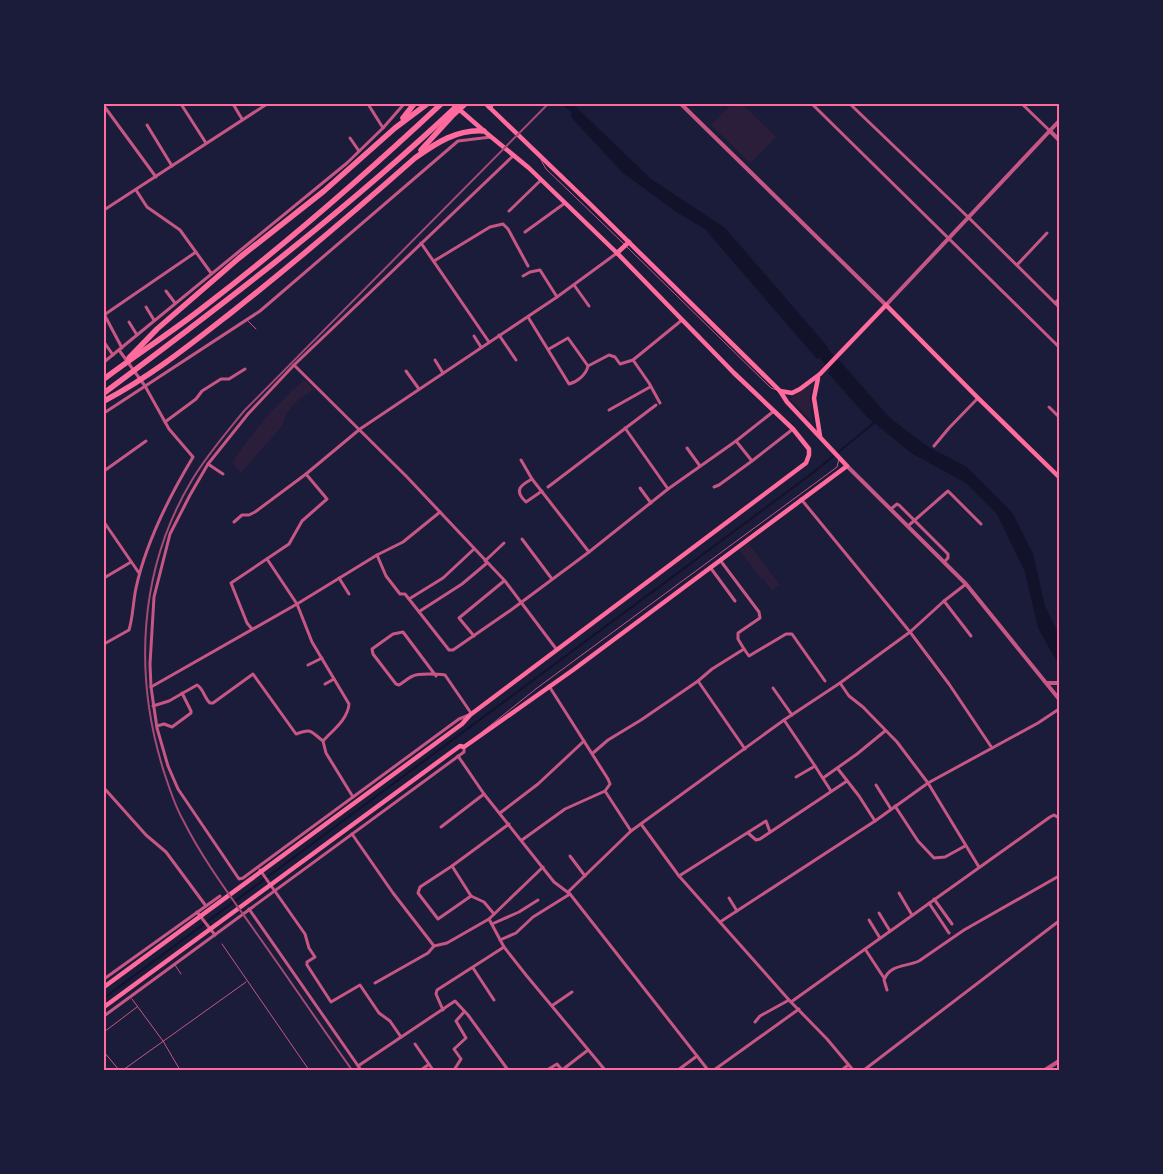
<svg xmlns="http://www.w3.org/2000/svg" width="1163" height="1174" viewBox="0 0 1163 1174" font-family="Poppins,sans-serif">
<style>
.green{fill:#2a1e3b}
.water{fill:#12122b}
.lines{fill:none;stroke-linecap:round;stroke-linejoin:round}
.stream{stroke:#12122b;stroke-width:2}
.river{stroke:#12122b;stroke-width:12}
.service{stroke:#c65784;stroke-width:1}
.minor{stroke:#c65784;stroke-width:3}
.tertiary{stroke:#c65784;stroke-width:4}
.secondary{stroke:#ff6b9d;stroke-width:4.5}
.motorway{stroke:#ff6b9d;stroke-width:5.5}
.rail{stroke:#a44b75;stroke-width:2}
.neatline{fill:none;stroke:#ff6b9d;stroke-width:2}
</style>
<rect width="100%" height="100%" fill="#1b1b3a"/>
<g class="green">
<path d="M 732,104 L 742,104 L 776,137 L 750,163 L 711,125 Z"/>
<path d="M 304,380 L 314,389 C 300,399 286,407 283,425 L 241,473 L 232,463 C 252,432 276,404 304,380 Z"/>
<path d="M 813,383 L 810,397 L 812,422 L 790,399 Z"/>
<path d="M 748,543 L 780,585 L 772,591 L 763,578 L 761,579 L 739,549 Z"/>
</g>
<g class="water">
<path d="M 562,104 L 573,104 L 651,179 L 725,228 L 828,347 L 817,359 L 705,229 L 675,211 L 623,173 L 571,117 L 571,112 Z"/>
<path d="M 839,360 L 890,418 L 927,446 L 967,467 L 1012,512 L 1033,554 L 1045,606 L 1059,635 L 1059,665 L 1038,628 L 1025,572 L 997,514 L 966,483 L 911,453 L 866,416 L 828,373 Z"/>
</g>
<g class="lines">
<path class="stream" d="M 104,998 L 814,472 L 875,422"/>
<path class="river" d="M 812,340 L 845,378"/>
<g class="service">
<path d="M 541,160 L 546,169 L 624,244"/>
<path d="M 627,247 L 771,388 L 777,390"/>
<path d="M 248,321 L 256,329"/>
<path d="M 482,732 L 537,688 L 833,470 L 837,467 L 839,459"/>
<path d="M 222,944 L 309,1070"/>
<path d="M 175,965 L 181,974"/>
<path d="M 132,999 L 163,1041 L 180,1070"/>
<path d="M 104,1032 L 137,1007"/>
<path d="M 104,1052 L 119,1070"/>
<path d="M 123,1070 L 246,982"/>
</g>
<g class="minor">
<path d="M 181,104 L 206,143"/>
<path d="M 233,104 L 242,119"/>
<path d="M 368,104 L 383,128"/>
<path d="M 812,104 L 1059,347"/>
<path d="M 850,104 L 969,218 L 1059,307"/>
<path d="M 1022,104 L 1050,131"/>
<path d="M 104,106 L 156,177"/>
<path d="M 147,125 L 172,166"/>
<path d="M 350,138 L 359,151"/>
<path d="M 136,190 L 147,207 L 180,230 L 211,273"/>
<path d="M 104,210 L 267,104"/>
<path d="M 509,211 L 541,180"/>
<path d="M 525,232 L 565,203"/>
<path d="M 421,243 L 489,342"/>
<path d="M 434,261 L 490,227 L 503,224 L 508,229 L 528,266"/>
<path d="M 1017,265 L 1047,233"/>
<path d="M 523,276 L 530,272 L 540,270 L 557,297"/>
<path d="M 574,285 L 589,306"/>
<path d="M 166,291 L 175,303"/>
<path d="M 1055,303 L 1059,299"/>
<path d="M 146,307 L 154,320"/>
<path d="M 104,314 L 122,348"/>
<path d="M 104,315 L 196,252"/>
<path d="M 528,317 L 569,384 C 577,382 586,375 588,366"/>
<path d="M 129,322 L 137,335"/>
<path d="M 499,335 L 516,360"/>
<path d="M 474,336 L 481,347"/>
<path d="M 104,342 L 113,355"/>
<path d="M 549,349 L 568,338 L 588,366 L 609,355 L 615,357 L 620,364 L 633,360 L 682,320"/>
<path d="M 435,360 L 443,373"/>
<path d="M 633,360 L 649,383 L 660,403"/>
<path d="M 104,362 L 347,163 L 383,128 L 404,104"/>
<path d="M 294,365 L 407,477 L 505,581 L 557,650"/>
<path d="M 406,371 L 419,389"/>
<path d="M 1049,407 L 1059,417"/>
<path d="M 609,410 L 650,387"/>
<path d="M 104,413 L 260,311 L 458,141 L 491,137"/>
<path d="M 165,422 L 196,399 L 202,391 L 221,379 L 229,379 L 245,369"/>
<path d="M 625,428 L 668,489"/>
<path d="M 934,446 L 949,428 L 978,398"/>
<path d="M 687,448 L 700,466"/>
<path d="M 521,460 L 532,479 L 589,552"/>
<path d="M 752,461 L 793,429"/>
<path d="M 208,464 L 223,474"/>
<path d="M 104,471 L 146,441"/>
<path d="M 532,479 C 521,485 513,490 526,502 L 542,491"/>
<path d="M 548,487 L 656,405"/>
<path d="M 714,487 L 719,485 L 752,461 L 736,441"/>
<path d="M 640,488 L 651,503"/>
<path d="M 801,499 L 910,632 L 949,684 L 992,748"/>
<path d="M 891,509 L 897,504 L 899,505 L 948,554 L 948,558 L 944,562"/>
<path d="M 104,522 L 139,573"/>
<path d="M 234,522 L 242,515 L 249,515 L 255,512 L 306,474 L 360,429 L 557,297 L 617,253"/>
<path d="M 908,526 L 948,491 L 981,524"/>
<path d="M 522,539 L 552,579"/>
<path d="M 377,555 L 386,576 L 400,594 L 405,594 L 449,650 L 453,650 L 511,610 L 589,552 L 668,489 L 736,441 L 774,411"/>
<path d="M 267,559 L 297,604 L 312,642 L 349,704 C 348,719 333,730 323,741 L 326,753 L 353,797"/>
<path d="M 485,561 L 504,543"/>
<path d="M 710,567 L 735,601"/>
<path d="M 104,578 L 131,562"/>
<path d="M 339,578 L 349,594"/>
<path d="M 409,599 L 443,578 L 474,549"/>
<path d="M 944,601 L 971,636"/>
<path d="M 420,611 L 462,584 L 487,563"/>
<path d="M 252,629 L 247,623 L 231,583 L 289,544 L 302,521 L 327,499 L 306,474"/>
<path d="M 474,636 L 459,618 L 504,581"/>
<path d="M 104,644 L 129,630 C 133,617 133,602 136,588 C 146,542 169,497 193,457 L 169,429 L 145,386 L 119,350"/>
<path d="M 744,649 L 749,656 L 786,634 L 792,634 L 825,681"/>
<path d="M 308,665 L 322,658"/>
<path d="M 436,676 L 403,632 L 393,634 L 372,649 L 373,654 L 396,684 L 399,685 C 404,682 408,678 413,676 C 418,673 439,674 445,675 L 471,713"/>
<path d="M 698,681 L 712,669 L 744,649 L 738,639 L 738,633 L 760,618 L 759,612 L 720,560"/>
<path d="M 840,683 L 849,696 L 863,707 L 897,742 L 928,783 L 979,867"/>
<path d="M 325,684 L 334,679"/>
<path d="M 549,686 L 608,779 L 610,784 L 605,791"/>
<path d="M 151,687 L 297,604 L 377,555 L 403,542 L 440,512"/>
<path d="M 773,688 L 792,715"/>
<path d="M 153,706 L 169,701 L 197,685 C 204,689 204,698 210,703 L 213,703 L 253,674 L 296,734 C 312,728 310,731 323,741"/>
<path d="M 469,715 L 459,719 L 243,878 L 239,879 L 178,789 L 168,766 L 157,728 L 151,687 L 150,664 L 154,597 L 170,534 L 190,495 L 208,464 L 248,414 L 294,365 L 514,155"/>
<path d="M 784,720 L 815,766"/>
<path d="M 157,726 L 164,724 L 172,727 L 191,713 L 191,711 L 182,693"/>
<path d="M 593,753 L 608,740 L 641,720 L 698,681 L 745,749"/>
<path d="M 458,756 L 484,794 L 554,882 L 570,894 L 708,1070"/>
<path d="M 838,769 L 859,796 L 875,821"/>
<path d="M 796,777 L 815,766 L 831,791"/>
<path d="M 823,778 L 857,754 L 885,731"/>
<path d="M 876,785 L 891,809"/>
<path d="M 104,788 L 146,835 L 166,852 L 206,906"/>
<path d="M 895,806 L 918,841 L 934,858 L 945,857 L 965,846"/>
<path d="M 500,813 L 538,784 L 584,741"/>
<path d="M 641,824 L 679,876 L 789,1000 L 827,1039 L 853,1070"/>
<path d="M 441,827 L 484,794"/>
<path d="M 748,833 L 756,840 L 760,839 L 847,781"/>
<path d="M 352,834 L 393,893 L 434,946 L 447,943 L 489,919 L 543,867"/>
<path d="M 522,840 L 565,809 L 605,791 L 631,831"/>
<path d="M 570,856 L 585,876"/>
<path d="M 452,866 L 420,887 L 418,893 L 438,919 L 471,896"/>
<path d="M 260,870 L 305,934 L 309,948 L 315,957 L 307,962 L 307,965 L 331,1002 L 360,985 L 379,1013 L 390,1021 L 401,1037"/>
<path d="M 679,876 L 766,821 L 770,832"/>
<path d="M 568,892 L 631,831 L 784,720 L 840,683 L 910,632 L 944,601 L 966,584"/>
<path d="M 899,893 L 912,915"/>
<path d="M 729,898 L 737,911"/>
<path d="M 934,899 L 952,924"/>
<path d="M 929,903 L 949,933"/>
<path d="M 249,909 L 361,1070"/>
<path d="M 197,912 L 215,935"/>
<path d="M 879,913 L 890,931"/>
<path d="M 494,914 L 484,902 L 471,896 L 452,866 L 509,824"/>
<path d="M 489,919 L 504,947 L 526,975 L 605,1070"/>
<path d="M 869,920 L 880,938"/>
<path d="M 720,922 L 875,821 L 928,783 L 1038,723 L 1059,709"/>
<path d="M 492,924 L 519,912 L 538,900"/>
<path d="M 500,940 L 516,933 L 533,917 L 570,894"/>
<path d="M 865,949 L 884,978"/>
<path d="M 473,968 L 494,1000"/>
<path d="M 104,979 L 220,896"/>
<path d="M 375,983 L 428,953 L 434,946"/>
<path d="M 887,990 L 884,980 C 890,964 906,967 919,961 L 964,930 L 1059,876"/>
<path d="M 791,1002 L 1050,817 L 1054,815 L 1059,818"/>
<path d="M 553,1005 L 572,992"/>
<path d="M 443,1010 L 436,994 L 437,990 L 504,947"/>
<path d="M 104,1016 L 464,752 L 464,747"/>
<path d="M 755,1022 L 760,1016 L 789,1000"/>
<path d="M 415,1044 L 433,1070"/>
<path d="M 358,1066 L 455,1001 L 468,1015 L 508,1070"/>
<path d="M 421,1070 L 428,1065"/>
<path d="M 454,1070 L 461,1059 L 454,1049 L 466,1038 L 456,1021 L 464,1012"/>
<path d="M 547,1070 L 557,1064 L 562,1070"/>
<path d="M 562,1070 L 588,1050"/>
<path d="M 678,1070 L 697,1056"/>
<path d="M 714,1070 L 799,1009"/>
<path d="M 842,1070 L 848,1065"/>
<path d="M 864,1070 L 1059,921"/>
</g>
<g class="tertiary">
<path d="M 681,104 L 886,305 L 1059,121"/>
<path d="M 1050,131 L 1059,140"/>
<path d="M 847,466 L 966,584 L 1059,699"/>
<path d="M 1047,683 L 1059,683"/>
<path d="M 1045,1070 L 1059,1061"/>
</g>
<g class="secondary">
<path d="M 617,253 L 629,242"/>
<path d="M 818,378 L 814,398 L 820,436"/>
<path d="M 780,391 L 792,393 L 800,389 L 820,374 L 886,305 L 978,398 L 1059,477"/>
<path d="M 104,987 L 462,724 L 470,715 L 806,463 L 809,455 L 809,449 L 793,429 L 734,373 L 617,253 L 529,168 L 484,131 L 453,104"/>
<path d="M 104,1007 L 453,751 L 460,746 L 464,747 L 573,670 L 847,466 L 787,402 L 780,391 L 588,202 L 486,104"/>
</g>
<g class="motorway">
<path d="M 490,107 L 491,104"/>
<path d="M 403,118 L 414,104"/>
<path d="M 421,150 L 453,115 L 465,104"/>
<path d="M 129,358 L 157,329 L 239,258 L 324,191 L 395,128 L 427,104"/>
<path d="M 104,379 C 137,354 172,332 205,306 C 287,243 366,174 441,104"/>
<path d="M 104,393 C 226,302 348,209 459,104"/>
<path d="M 104,401 C 150,377 191,344 232,312 C 294,263 355,211 415,158 C 436,143 457,129 484,131"/>
</g>
<path class="rail" d="M 352,1070 C 320,1025 289,979 257,934 C 231,897 203,860 183,820 C 175,806 170,790 165,775 C 133,677 138,570 192,480 C 207,455 226,433 244,411 L 548,104"/>
</g>
<rect width="1163" height="1174" fill="none" stroke="#1b1b3a" stroke-width="210"/>
<rect x="105" y="105" width="953" height="964" class="neatline"/>
</svg>
